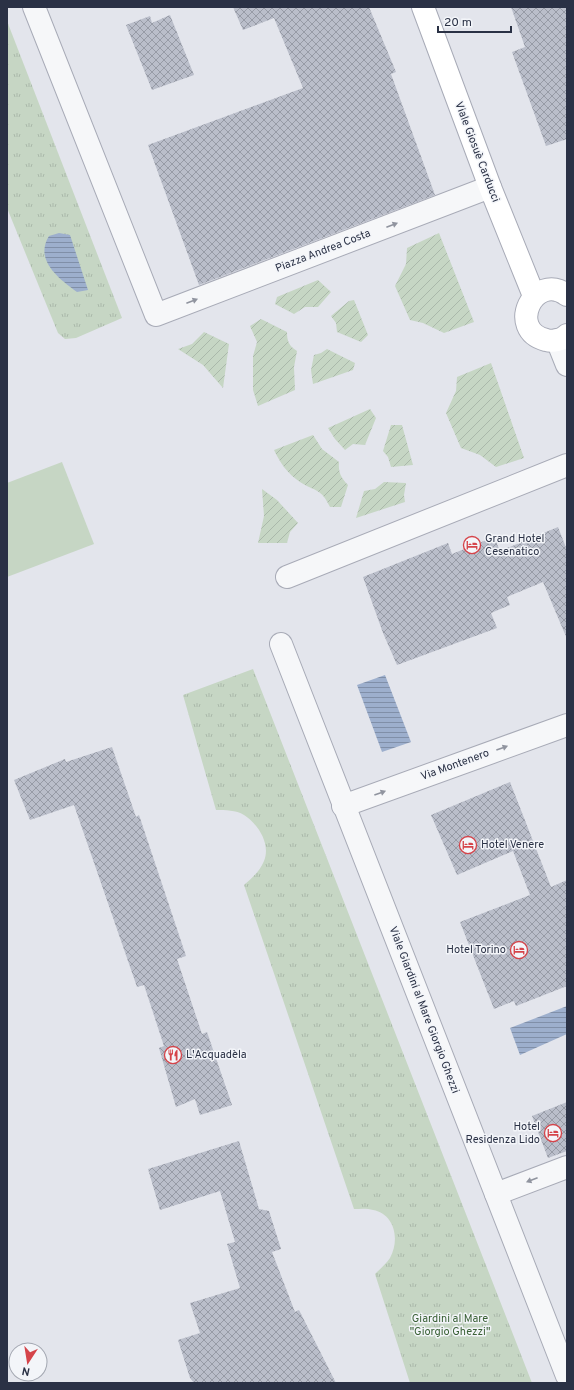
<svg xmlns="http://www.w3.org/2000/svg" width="574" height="1390" viewBox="0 0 574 1390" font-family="Overpass,sans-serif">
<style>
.grass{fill:url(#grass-tufts)}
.garden{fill:url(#garden-furrows)}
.pitch{fill:#c6d6c4}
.water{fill:url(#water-rules)}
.building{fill:url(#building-cross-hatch)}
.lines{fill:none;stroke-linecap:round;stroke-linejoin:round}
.street-casing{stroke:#a8abb7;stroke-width:24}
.secondary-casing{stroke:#a8abb7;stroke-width:24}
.street{stroke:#f6f7f9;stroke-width:22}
.secondary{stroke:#fff;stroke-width:22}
.oneway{fill:#90949f}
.labels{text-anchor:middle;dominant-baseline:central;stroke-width:3;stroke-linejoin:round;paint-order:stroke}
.street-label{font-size:11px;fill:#2a3145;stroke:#f3f5f9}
.poi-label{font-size:11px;fill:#2a3145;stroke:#f3f5f9;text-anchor:start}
.park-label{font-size:11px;fill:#3a6136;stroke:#f3f5f9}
</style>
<defs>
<pattern id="grass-tufts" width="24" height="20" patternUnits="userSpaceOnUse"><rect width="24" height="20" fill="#c6d6c4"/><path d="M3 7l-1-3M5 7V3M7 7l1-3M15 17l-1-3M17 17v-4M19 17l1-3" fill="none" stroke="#aab8aa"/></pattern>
<pattern id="garden-furrows" width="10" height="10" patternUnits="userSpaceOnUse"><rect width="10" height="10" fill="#c6d6c4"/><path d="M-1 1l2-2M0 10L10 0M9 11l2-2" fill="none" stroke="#aab8aa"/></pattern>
<pattern id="water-rules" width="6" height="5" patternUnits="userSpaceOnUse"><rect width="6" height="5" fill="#9dafcd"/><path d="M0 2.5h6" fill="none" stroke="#808fa8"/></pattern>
<pattern id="building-cross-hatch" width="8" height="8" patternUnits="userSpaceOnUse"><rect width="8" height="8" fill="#babeca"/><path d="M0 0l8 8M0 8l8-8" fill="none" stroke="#979ba6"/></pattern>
</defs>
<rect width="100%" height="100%" fill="#e3e5ec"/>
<g class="grass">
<path d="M 7,21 L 122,318 L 76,338 L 65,339 L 58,333 L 7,208 Z"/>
<path d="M 253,669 L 532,1383 L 410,1383 L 375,1274 C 380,1269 386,1264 390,1258 C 400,1240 395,1214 373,1210 C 367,1208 360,1209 354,1209 L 244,885 C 252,878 260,871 264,861 C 271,844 258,824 244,815 C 236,810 225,810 216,810 L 183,695 Z"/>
</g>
<g class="garden">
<path d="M 439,233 L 474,322 L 444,333 L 423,323 L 410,320 L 395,286 L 406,264 L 407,248 Z"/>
<path d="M 318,280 L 331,292 L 318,307 L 305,307 L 294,314 L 275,304 L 277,297 Z"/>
<path d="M 354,300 L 368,335 L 361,342 L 337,332 L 336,323 L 331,316 L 349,301 Z"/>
<path d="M 261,319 L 287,332 C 287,341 289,346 297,351 L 294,367 L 295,390 L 258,406 L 253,390 L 253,356 L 257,342 L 250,326 Z"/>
<path d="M 204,332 L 229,344 L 223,388 L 203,365 L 178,349 L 192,344 Z"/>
<path d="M 327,349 L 355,363 L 353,370 L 313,384 L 311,370 L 314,355 L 321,353 Z"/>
<path d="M 491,363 L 524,458 L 496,467 L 480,455 L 461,448 L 446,413 L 456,391 L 457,377 Z"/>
<path d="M 370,409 L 376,418 L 365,445 L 353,444 L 345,450 L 335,439 L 328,428 Z"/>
<path d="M 391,425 L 402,425 L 413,465 L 391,467 L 388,457 L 383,451 Z"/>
<path d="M 313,435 L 322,449 L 339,462 C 338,472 341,478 348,485 L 341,507 L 330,507 C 321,488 316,492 300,482 C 288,474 280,463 274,450 Z"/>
<path d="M 384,482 L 406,483 L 404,495 L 405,502 L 356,518 L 364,491 L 375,489 Z"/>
<path d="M 262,489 L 277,500 L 298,523 L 290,532 L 287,543 L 258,543 L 264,516 Z"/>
</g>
<path class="pitch" d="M 62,462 L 94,544 L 7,577 L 7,483 Z"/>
<g class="water">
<path d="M 59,233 L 70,235 L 88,290 L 77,292 C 59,279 34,260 49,236 Z"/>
<path d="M 385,675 L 411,742 L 382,752 L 357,685 Z"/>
<path d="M 567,1006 L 567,1034 L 520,1055 L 510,1028 Z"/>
</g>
<g class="building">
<path d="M 233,7 L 369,7 L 396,72 L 391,74 L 435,195 L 199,285 L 148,145 L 303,88 L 274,18 L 243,30 Z"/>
<path d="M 511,7 L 567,7 L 567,139 L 546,146 L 512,52 L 525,47 Z"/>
<path d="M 170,15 L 194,75 L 152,90 L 126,25 L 150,16 L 152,23 Z"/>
<path d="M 558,527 L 567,550 L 567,639 L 543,582 L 507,597 L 510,605 L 491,613 L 497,628 L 397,665 L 383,633 L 363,577 L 448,543 L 452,554 L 494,537 L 500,551 Z"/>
<path d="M 112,747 L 136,817 L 139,815 L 186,956 L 177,959 L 202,1034 L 207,1032 L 232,1105 L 200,1115 L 195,1099 L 176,1107 L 159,1048 L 164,1046 L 144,985 L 137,987 L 74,805 L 30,820 L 14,780 L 65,759 L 66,762 Z"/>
<path d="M 510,782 L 551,887 L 567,880 L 567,986 L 516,1006 L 514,1001 L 494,1009 L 460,922 L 530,895 L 513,851 L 457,875 L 431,815 Z"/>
<path d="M 567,1102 L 567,1151 L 548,1158 L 532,1116 Z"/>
<path d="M 239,1141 L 259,1209 L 269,1211 L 281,1249 L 272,1252 L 295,1312 L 299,1310 L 336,1383 L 194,1383 L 190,1378 L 178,1340 L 200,1333 L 190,1303 L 240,1288 L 227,1244 L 235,1242 L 220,1191 L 160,1210 L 148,1169 Z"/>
</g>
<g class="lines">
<g class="street-casing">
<g id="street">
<path d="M 34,7 L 156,315 L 490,187"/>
<path d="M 557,340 L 567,365"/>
<path d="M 287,577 L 567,465"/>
<path d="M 281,644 L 567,1376"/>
<path d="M 343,806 L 567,725"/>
<path d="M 496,1194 L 567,1167"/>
</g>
</g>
<g class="secondary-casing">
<g id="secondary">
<path d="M 423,7 L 490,187 L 534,296"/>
<path d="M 567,295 C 534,271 506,330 546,340 C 553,342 562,340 567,335"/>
</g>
</g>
<use href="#street" class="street"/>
<use href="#secondary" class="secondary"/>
</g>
<defs><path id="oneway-solid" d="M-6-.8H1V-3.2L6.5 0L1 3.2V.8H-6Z"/></defs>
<g class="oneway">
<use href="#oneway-solid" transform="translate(392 225) rotate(-21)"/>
<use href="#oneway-solid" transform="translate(192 301) rotate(-21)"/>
<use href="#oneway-solid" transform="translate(502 748) rotate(-20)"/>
<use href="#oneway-solid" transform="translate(380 793) rotate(-20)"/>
<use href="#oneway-solid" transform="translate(532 1180) rotate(159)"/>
</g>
<defs>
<g id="hotel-ring" transform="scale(0.9)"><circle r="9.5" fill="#f3f5f9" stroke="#d5444a" stroke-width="1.5"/><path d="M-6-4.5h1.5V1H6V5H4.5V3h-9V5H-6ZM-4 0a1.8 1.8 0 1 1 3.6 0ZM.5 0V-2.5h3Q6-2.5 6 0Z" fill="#d5444a"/></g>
<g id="restaurant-ring" transform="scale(0.9)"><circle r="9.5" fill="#f3f5f9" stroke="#d5444a" stroke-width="1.5"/><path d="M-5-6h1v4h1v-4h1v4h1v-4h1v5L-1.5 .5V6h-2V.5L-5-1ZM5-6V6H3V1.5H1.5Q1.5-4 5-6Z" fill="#d5444a"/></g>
</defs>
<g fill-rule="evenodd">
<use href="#hotel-ring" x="472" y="545"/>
<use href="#hotel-ring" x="468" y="845"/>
<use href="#hotel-ring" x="519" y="950"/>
<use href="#restaurant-ring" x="173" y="1055"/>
<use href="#hotel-ring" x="553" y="1133"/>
</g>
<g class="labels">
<g class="street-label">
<text transform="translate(477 152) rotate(69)">Viale Giosuè Carducci</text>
<text transform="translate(323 251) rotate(-21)">Piazza Andrea Costa</text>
<text transform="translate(455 765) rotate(-20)">Via Montenero</text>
<text transform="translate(424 1010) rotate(69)">Viale Giardini al Mare Giorgio Ghezzi</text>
</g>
<g class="poi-label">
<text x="485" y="539">Grand Hotel<tspan x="485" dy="13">Cesenatico</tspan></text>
<text x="481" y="845">Hotel Venere</text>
<text x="506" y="950" text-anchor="end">Hotel Torino</text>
<text x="186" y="1055">L'Acquadèla</text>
<text x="540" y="1127" text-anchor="end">Hotel<tspan x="540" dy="13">Residenza Lido</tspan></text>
</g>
<g class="park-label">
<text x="450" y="1319">Giardini al Mare<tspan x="450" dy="13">"Giorgio Ghezzi"</tspan></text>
</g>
</g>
<rect width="574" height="1390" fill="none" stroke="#2a3145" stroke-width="16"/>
<g transform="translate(28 1362) rotate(192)"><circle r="19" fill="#f3f5f9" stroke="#a3a7b1"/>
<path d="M0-3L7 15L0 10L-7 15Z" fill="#d5444a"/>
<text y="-6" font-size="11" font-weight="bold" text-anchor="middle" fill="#2a3145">N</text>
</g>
<path d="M438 26v6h73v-6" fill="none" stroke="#2a3145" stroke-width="2"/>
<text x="444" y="26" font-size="12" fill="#2a3145" stroke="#f3f5f9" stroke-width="3" paint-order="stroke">20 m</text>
</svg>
